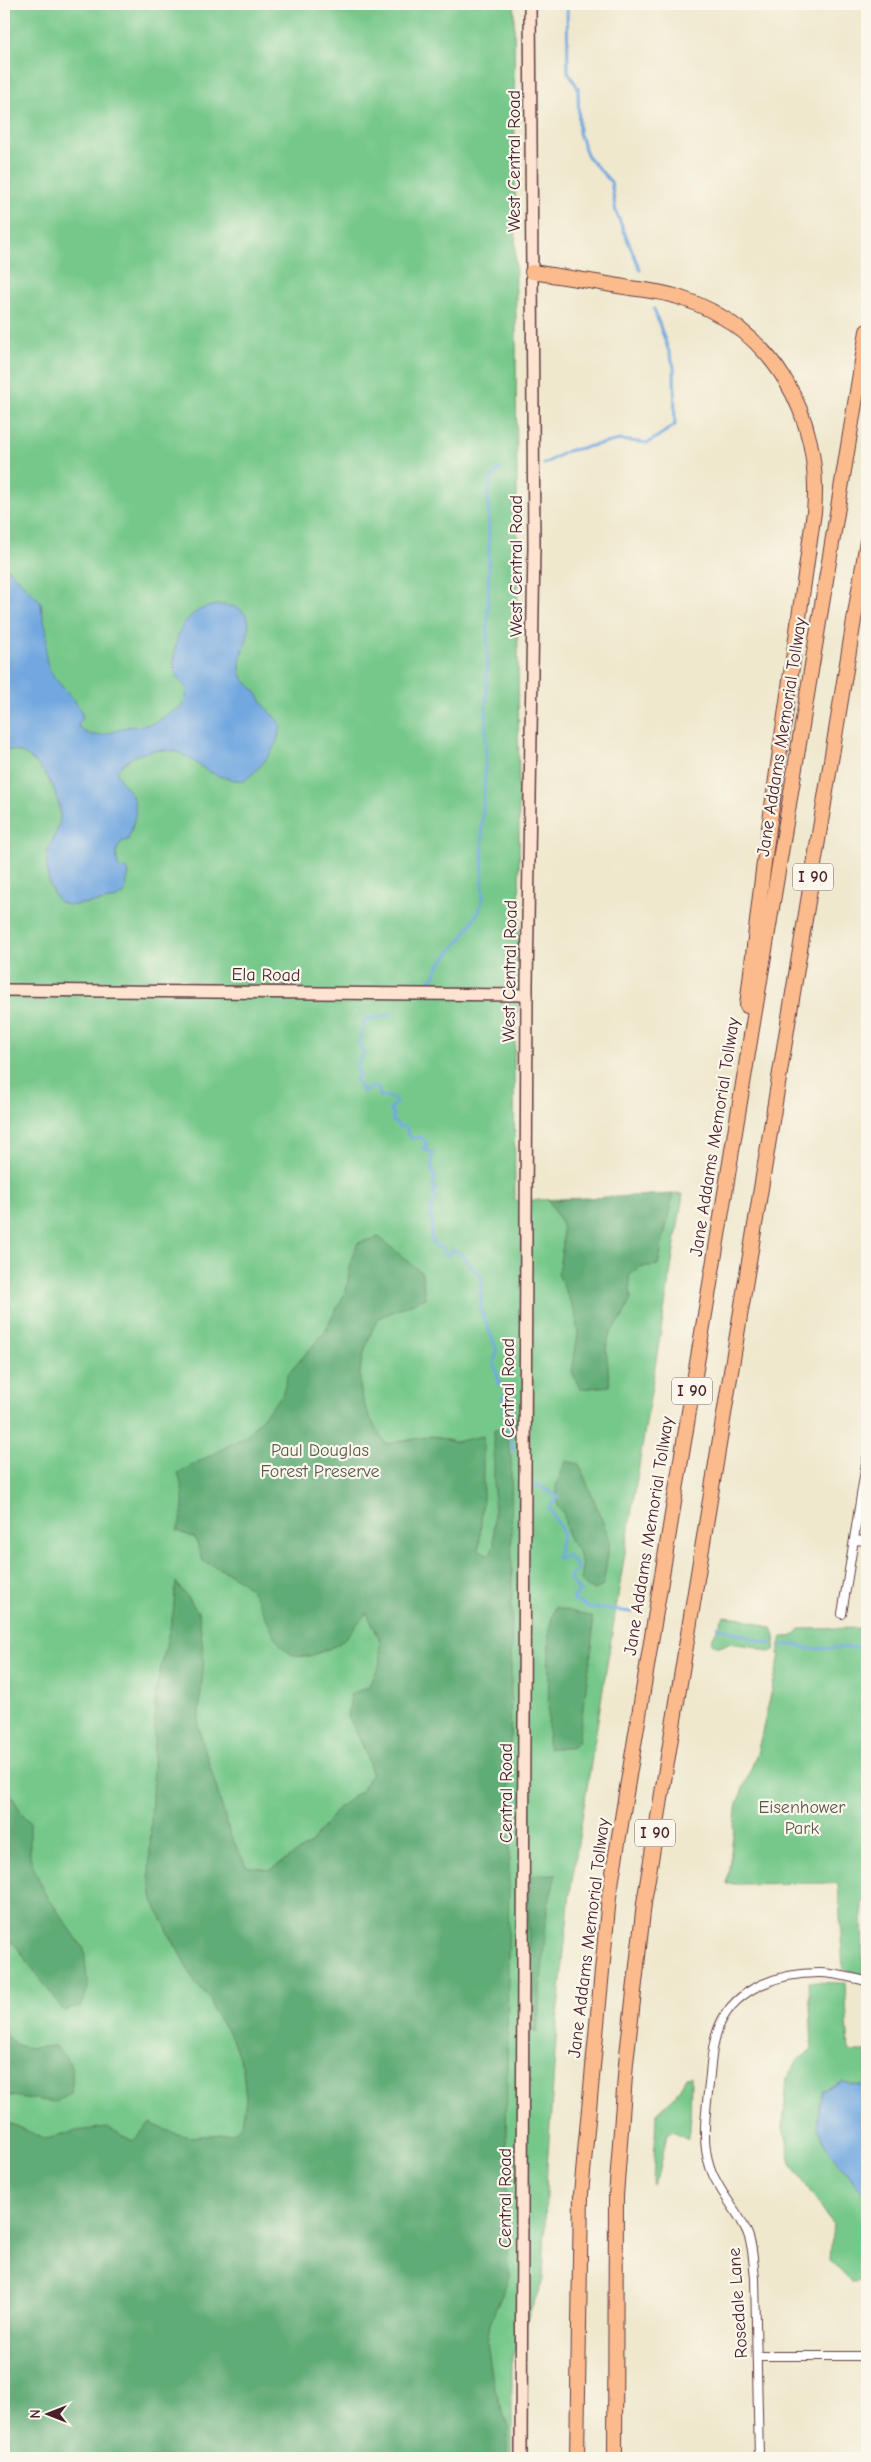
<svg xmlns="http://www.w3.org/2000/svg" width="871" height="2462" viewBox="0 0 871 2462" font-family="'Comic Neue',sans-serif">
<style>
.green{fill:#76c88a;stroke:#60745a}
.forest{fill:#60ac76;stroke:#556650}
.water{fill:#72a8e0;stroke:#5e6486}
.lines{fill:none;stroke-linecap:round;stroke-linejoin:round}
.stream{stroke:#72a8e0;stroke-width:3}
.street-casing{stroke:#633d43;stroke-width:10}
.secondary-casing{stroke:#633d43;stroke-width:14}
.highway-casing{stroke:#633d43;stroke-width:16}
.street{stroke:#fff;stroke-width:8}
.secondary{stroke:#fde4d1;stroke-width:11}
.highway{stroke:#fbbb8c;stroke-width:14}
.labels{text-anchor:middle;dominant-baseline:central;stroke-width:4.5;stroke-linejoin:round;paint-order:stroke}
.shield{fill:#fbf7ec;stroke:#7f6065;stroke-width:1}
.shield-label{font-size:16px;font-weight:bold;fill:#4a1f2b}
.street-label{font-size:18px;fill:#4a1f2b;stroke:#fbf7ec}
.park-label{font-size:18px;fill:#595a4c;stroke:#fbf7ec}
</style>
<rect width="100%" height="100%" fill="#fbf7ec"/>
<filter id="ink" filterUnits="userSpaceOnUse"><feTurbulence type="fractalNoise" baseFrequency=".02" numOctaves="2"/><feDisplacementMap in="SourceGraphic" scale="10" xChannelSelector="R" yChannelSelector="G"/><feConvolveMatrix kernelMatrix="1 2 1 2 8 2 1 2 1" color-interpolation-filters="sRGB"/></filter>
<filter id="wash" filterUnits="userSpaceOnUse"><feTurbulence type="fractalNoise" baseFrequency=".0096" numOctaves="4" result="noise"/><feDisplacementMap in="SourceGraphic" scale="20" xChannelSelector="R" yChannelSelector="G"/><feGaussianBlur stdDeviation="1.12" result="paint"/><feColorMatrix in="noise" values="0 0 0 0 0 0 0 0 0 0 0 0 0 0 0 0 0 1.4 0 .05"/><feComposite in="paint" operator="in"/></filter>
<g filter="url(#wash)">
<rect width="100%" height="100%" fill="#efe8cd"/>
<g class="green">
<path d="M 4,4 L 514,4 L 520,980 L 514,1057 L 515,1201 L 683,1194 L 570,1893 L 558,2011 L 547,2168 L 543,2280 L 512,2357 L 512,2458 L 4,2458 Z"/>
<path d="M 724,1616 L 742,1618 L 772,1628 C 776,1635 776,1642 774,1650 L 769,1652 L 752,1646 L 728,1643 L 723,1646 L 715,1646 L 711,1641 Z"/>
<path d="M 867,1628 L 867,1901 L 862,1902 L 863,1975 L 843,1969 L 838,1883 L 727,1884 L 737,1803 L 757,1754 L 780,1655 L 778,1654 L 782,1636 L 796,1635 L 800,1629 Z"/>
<path d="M 809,1982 L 845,1983 L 849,2052 L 867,2052 L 867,2281 L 851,2282 L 830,2260 L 833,2224 L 791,2164 L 783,2128 L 787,2077 L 798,2060 L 812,2050 Z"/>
<path d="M 691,2076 L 690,2130 L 688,2139 L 673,2131 L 667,2134 L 659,2174 L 653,2185 L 656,2114 L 675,2096 L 686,2077 Z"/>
</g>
<g class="forest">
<path d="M 673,1194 L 658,1265 L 640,1267 L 629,1276 L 631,1299 L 622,1318 L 610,1333 L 606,1349 L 610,1386 L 580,1389 L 572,1372 L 578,1334 L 575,1313 L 558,1273 L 563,1244 L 562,1224 L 548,1200 Z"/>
<path d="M 379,1237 L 422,1273 L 425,1298 L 378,1318 C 353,1371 352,1394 386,1444 L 432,1436 L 455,1442 L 483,1436 L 483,1498 L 479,1550 L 490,1555 L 494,1545 L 494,1429 L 505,1430 L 511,1458 L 512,1576 L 506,2158 L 509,2277 L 490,2323 L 487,2342 L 493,2383 L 508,2427 L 508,2458 L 4,2458 L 4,2121 L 46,2139 L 77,2131 L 107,2127 L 133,2141 L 150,2123 L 173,2133 L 191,2137 L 234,2133 L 242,2124 L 246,2099 L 243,2069 L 232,2038 L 213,2010 L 211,2000 L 195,1982 L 168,1932 L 153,1900 L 149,1874 L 156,1690 L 173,1614 L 176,1582 L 199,1613 L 204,1659 L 198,1726 L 230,1834 L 246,1866 L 270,1870 L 310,1844 L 340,1806 L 361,1791 L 372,1773 L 363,1746 L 348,1716 L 351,1694 L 368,1687 L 381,1662 L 379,1638 L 367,1613 C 358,1621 351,1633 342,1641 C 336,1647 325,1650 318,1653 C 274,1672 270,1610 249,1588 C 236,1575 220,1569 203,1561 L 195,1538 L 177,1531 C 185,1511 185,1494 178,1473 L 246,1436 L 282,1395 L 288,1374 L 324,1333 L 346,1291 L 352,1256 L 358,1243 Z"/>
<path d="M 566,1461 L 579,1464 L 610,1540 L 603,1586 L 595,1590 L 588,1588 L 580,1579 L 582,1566 L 577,1549 L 569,1540 L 563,1512 L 558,1507 L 556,1486 Z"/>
<path d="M 555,1607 L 592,1617 L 593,1640 L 578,1742 L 570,1748 L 548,1748 L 549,1629 Z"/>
<path d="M 4,1782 C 13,1795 18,1812 30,1822 L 30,1857 L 43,1890 L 84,1949 L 88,1988 L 81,2007 L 64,2011 L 16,1946 L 4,1933 Z"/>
<path d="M 556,1874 L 547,1910 L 537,2032 L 528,2031 L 529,1875 Z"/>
<path d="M 4,2033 C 21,2052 30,2048 54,2046 C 73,2060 74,2071 71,2094 L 55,2102 L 4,2095 Z"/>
</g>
<g class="water">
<path d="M 4,565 L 41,602 C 41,612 44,619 46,628 C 49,646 41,656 52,674 C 62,690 79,699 83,718 L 78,725 C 91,745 113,730 128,727 C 138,725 149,726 158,721 C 167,716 171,710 182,708 C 194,681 180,690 175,671 C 172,660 176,642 179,632 C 181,626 190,616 196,612 C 208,603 240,601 247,617 C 253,630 243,646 241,658 C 237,680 247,680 257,694 C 264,706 271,714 281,724 C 279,747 262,767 244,781 C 232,780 219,777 208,771 C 199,767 192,758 182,754 C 162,745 128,752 117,772 C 120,783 127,787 132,796 C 140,809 132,828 128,840 L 121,842 L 116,852 L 118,866 L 121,869 L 127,868 L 129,873 L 124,894 C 112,902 97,902 83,904 C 79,904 73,906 68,905 C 49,902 46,872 47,856 C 49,842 60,831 60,816 C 60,789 34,746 4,750 Z"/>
<path d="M 842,2082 L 867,2086 L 867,2197 C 852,2179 826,2152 819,2130 C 816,2118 819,2102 822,2091 Z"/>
</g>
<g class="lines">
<g class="stream">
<path d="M 567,4 L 568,72 L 578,88 L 579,133 L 588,157 L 611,182 L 616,212 L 640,270"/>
<path d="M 544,464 L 567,451 L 620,440 L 648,443 L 675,425 L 674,366 L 654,309"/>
<path d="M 428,981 L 434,977 L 439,965 L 463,937 L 479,911 L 483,897 L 482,825 L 485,777 L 489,546 L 488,492 L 491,479 L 501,468"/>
<path d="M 394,1011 L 388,1015 L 365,1020 L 359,1042 L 360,1048 L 365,1051 L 356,1067 L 360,1073 L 356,1080 L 363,1092 L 373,1086 L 379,1088 L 380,1097 L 386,1096 L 395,1100 L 396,1103 L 390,1110 L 394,1115 L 392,1121 L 396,1123 L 400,1128 L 404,1126 L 407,1129 L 408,1135 L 413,1139 L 421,1137 L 427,1143 L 423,1149 L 433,1153 L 431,1165 L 433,1168 L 432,1172 L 436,1175 L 433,1184 L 436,1190 L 433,1193 L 437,1199 L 431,1206 L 432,1212 L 429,1216 L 433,1222 L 431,1237 L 436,1247 L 443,1248 L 444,1256 L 447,1256 L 452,1250 C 467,1254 469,1268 481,1275 L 483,1285 L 481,1288 L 481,1310 L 497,1350 L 494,1364 L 500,1385"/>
<path d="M 503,1396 L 513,1451"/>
<path d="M 536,1484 L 558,1497 L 549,1508 L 563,1532 L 557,1558 L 561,1559 L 565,1555 C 571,1557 577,1564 577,1571 L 571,1574 L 570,1579 L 580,1592 L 574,1596 L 574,1600 L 589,1608 L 632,1612"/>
<path d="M 717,1627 L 771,1644"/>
<path d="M 783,1646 L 796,1644 L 808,1649 L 867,1647"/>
</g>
</g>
</g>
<g filter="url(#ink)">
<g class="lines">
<g class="street-casing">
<g id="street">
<path d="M 854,1540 L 867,1541"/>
<path d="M 842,1614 L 867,1458"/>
<path d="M 757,2356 L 867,2356"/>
<path d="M 759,2458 L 755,2278 C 753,2261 753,2241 744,2226 C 734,2206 717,2189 710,2167 C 701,2141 706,2111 709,2084 C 711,2065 712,2042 720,2024 C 737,1987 780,1973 819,1973 C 835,1973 852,1978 867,1981"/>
</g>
</g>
<g class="secondary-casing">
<g id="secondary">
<path d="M 4,990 L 527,995"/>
<path d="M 521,2458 L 527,985 L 534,546 L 530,4"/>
</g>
</g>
<g class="highway-casing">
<g id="highway">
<path d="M 532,272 C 565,277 597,282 630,288 C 646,290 663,292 678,297 C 773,327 823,416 814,512 L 763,870 L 747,1006"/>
<path d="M 577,2458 L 581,2194 L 609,1897 L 867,331"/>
<path d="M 615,2458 L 616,2196 L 626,2063 L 644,1903 L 867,541"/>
</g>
</g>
<use href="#street" class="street"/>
<use href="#secondary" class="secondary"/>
<use href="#highway" class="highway"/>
</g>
</g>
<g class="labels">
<g class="shield">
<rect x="793" y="863.5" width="40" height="27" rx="4"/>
<rect x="672" y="1377.5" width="40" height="27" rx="4"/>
<rect x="635" y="1819.5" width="40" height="27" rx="4"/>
</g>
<g class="shield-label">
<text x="813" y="877">I 90</text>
<text x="692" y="1391">I 90</text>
<text x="655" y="1833">I 90</text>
</g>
<g class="street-label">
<text transform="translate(514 161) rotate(-90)">West Central Road</text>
<text transform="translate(516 566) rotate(-90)">West Central Road</text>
<text transform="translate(782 737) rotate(-81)">Jane Addams Memorial Tollway</text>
<text transform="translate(510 971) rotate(-89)">West Central Road</text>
<text transform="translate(266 975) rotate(1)">Ela Road</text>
<text transform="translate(715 1137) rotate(-81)">Jane Addams Memorial Tollway</text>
<text transform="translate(508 1388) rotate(-90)">Central Road</text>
<text transform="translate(649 1536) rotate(-81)">Jane Addams Memorial Tollway</text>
<text transform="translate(506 1793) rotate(-90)">Central Road</text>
<text transform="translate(589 1938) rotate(-83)">Jane Addams Memorial Tollway</text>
<text transform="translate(505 2198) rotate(-90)">Central Road</text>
<text transform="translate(738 2303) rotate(-94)">Rosedale Lane</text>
</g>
<g class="park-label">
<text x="320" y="1450">Paul Douglas<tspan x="320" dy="21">Forest Preserve</tspan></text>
<text x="802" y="1807">Eisenhower<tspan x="802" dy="21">Park</tspan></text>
</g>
</g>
<rect width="871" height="2462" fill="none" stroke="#fbf7ec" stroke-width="20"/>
<g transform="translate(48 2414) rotate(270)" stroke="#fbf7ec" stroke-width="4" paint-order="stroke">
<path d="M0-4L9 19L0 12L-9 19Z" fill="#4a1f2b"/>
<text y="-8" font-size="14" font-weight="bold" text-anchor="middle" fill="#4a1f2b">N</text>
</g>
</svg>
